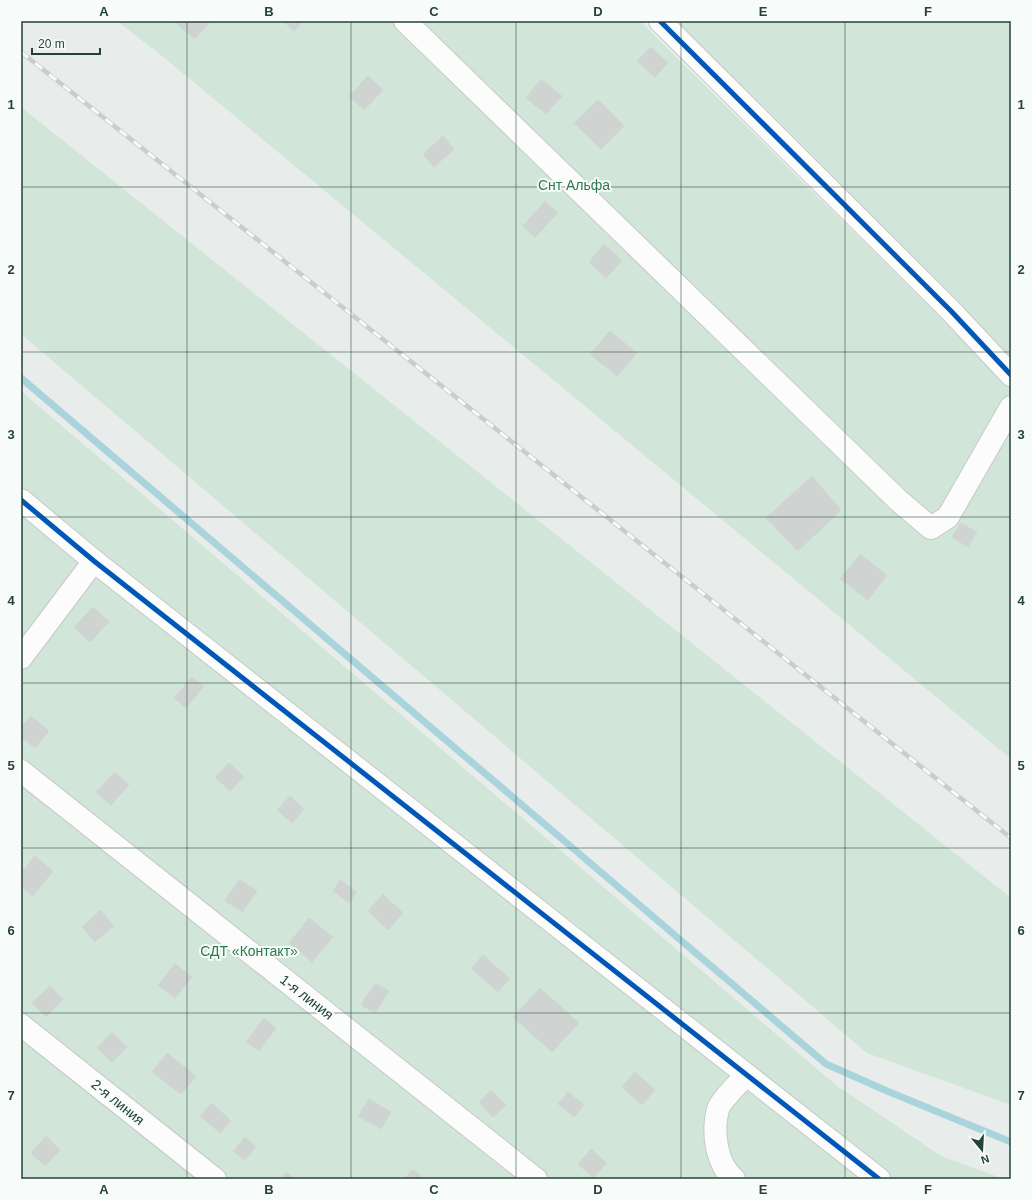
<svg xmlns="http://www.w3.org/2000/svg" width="1032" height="1200" viewBox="0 0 1032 1200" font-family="Arial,sans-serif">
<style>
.green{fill:#d1e6d8}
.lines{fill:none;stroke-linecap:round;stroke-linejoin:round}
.stream{stroke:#a9d4db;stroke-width:7}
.building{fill:#cfd4d2;stroke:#d1d6d4}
.minor-casing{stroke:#c5cac8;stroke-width:24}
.minor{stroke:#fcfcfc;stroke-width:22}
.rail-casing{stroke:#c9cdcc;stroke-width:4.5}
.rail{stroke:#f7fbf9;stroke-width:3;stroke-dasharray:9;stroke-linecap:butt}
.cycleway-casing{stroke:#f7fbf9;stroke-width:8}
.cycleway{stroke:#0057b8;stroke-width:5}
.grid{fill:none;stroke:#24423a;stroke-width:1;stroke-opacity:0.55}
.labels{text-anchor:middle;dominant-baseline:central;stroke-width:4;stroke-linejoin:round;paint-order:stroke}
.park-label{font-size:14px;fill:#2d7a4b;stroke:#f7fbf9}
.street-label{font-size:14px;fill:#24423a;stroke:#f7fbf9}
.neatline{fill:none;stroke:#24423a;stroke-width:1.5}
.grid-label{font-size:13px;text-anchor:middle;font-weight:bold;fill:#24423a}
</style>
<rect width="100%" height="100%" fill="#e8edeb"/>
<g class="green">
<path d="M 117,21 L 640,21 L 1011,388 L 1011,759 L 162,56 Z"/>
<path d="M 672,21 L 1011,21 L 1011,359 Z"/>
<path d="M 21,107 L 1011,898 L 1011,1105 L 867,1053 L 21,334 Z"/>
<path d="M 21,391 L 836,1085 L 941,1156 L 1004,1179 L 21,1179 Z"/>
</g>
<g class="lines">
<path class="stream" d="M 21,378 L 826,1064 L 887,1091 L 1011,1142"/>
</g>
<g class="building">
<path d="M 174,21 L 211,21 L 195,39 Z"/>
<path d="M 283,21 L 303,21 L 294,31 Z"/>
<path d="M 651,47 L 668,63 L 655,77 L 637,61 Z"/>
<path d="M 368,76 L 383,90 L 364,110 L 349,96 Z"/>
<path d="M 541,79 L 562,96 L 546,114 L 526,98 Z"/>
<path d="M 598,100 L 624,126 L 601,149 L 574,123 Z"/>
<path d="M 443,136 L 454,149 L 434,167 L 423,154 Z"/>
<path d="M 545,201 L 558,213 L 535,237 L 523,226 Z"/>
<path d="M 604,244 L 622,261 L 606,278 L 589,262 Z"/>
<path d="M 610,331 L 637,353 L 617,376 L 590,354 Z"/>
<path d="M 812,476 L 841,510 L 798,551 L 766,518 Z"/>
<path d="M 961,523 L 977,532 L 968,547 L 952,537 Z"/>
<path d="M 860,554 L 887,575 L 868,600 L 840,579 Z"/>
<path d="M 93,607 L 109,622 L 90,642 L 74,627 Z"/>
<path d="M 192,677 L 204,686 L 186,708 L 174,698 Z"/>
<path d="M 31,716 L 49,731 L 35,748 L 21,737 L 21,728 Z"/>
<path d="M 229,763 L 244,777 L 230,791 L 215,777 Z"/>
<path d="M 115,772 L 129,785 L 111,805 L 96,792 Z"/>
<path d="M 290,796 L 304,809 L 292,823 L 277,810 Z"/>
<path d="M 35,856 L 53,871 L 33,896 L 21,887 L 21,873 Z"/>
<path d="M 239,879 L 257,891 L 243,912 L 225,901 Z"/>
<path d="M 340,880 L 357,892 L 349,903 L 333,891 Z"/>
<path d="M 383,894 L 403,913 L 388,930 L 368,911 Z"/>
<path d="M 101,910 L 114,926 L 95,942 L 82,927 Z"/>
<path d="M 309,918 L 333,937 L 312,962 L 289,943 Z"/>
<path d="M 483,955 L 510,979 L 498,992 L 471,968 Z"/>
<path d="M 175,964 L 192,977 L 175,998 L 158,985 Z"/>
<path d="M 375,983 L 389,991 L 375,1013 L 361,1005 Z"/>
<path d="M 50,986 L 63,999 L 46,1017 L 32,1003 Z"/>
<path d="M 540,988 L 579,1023 L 552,1052 L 513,1017 Z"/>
<path d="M 264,1018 L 276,1028 L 259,1051 L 246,1042 Z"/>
<path d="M 112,1032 L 127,1047 L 112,1062 L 97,1048 Z"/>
<path d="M 167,1053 L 196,1076 L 181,1094 L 152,1072 Z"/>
<path d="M 635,1072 L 655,1090 L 642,1105 L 622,1087 Z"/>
<path d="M 491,1090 L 506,1105 L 493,1117 L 479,1102 Z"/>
<path d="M 568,1092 L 584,1105 L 574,1117 L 558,1104 Z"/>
<path d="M 369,1099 L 391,1112 L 381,1129 L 358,1116 Z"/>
<path d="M 212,1103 L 231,1121 L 220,1133 L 200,1116 Z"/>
<path d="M 46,1136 L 60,1150 L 45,1166 L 31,1153 Z"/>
<path d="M 245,1137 L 256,1147 L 245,1160 L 233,1151 Z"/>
<path d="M 591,1149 L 607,1163 L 593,1178 L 578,1164 Z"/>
<path d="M 413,1169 L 424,1179 L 404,1179 Z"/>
<path d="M 287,1172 L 295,1179 L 280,1179 Z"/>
</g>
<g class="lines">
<g class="minor-casing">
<g id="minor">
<path d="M 405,21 L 898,500 L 931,528 L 948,517 L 1011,407"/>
<path d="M 660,21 L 951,311 L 1011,375"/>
<path d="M 21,500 L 94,561 L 879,1179"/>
<path d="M 21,658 L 94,561"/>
<path d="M 21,771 L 536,1179"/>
<path d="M 21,1025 L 215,1179"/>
<path d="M 734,1179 C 716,1164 712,1131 718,1109 C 721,1100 740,1082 746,1075"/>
</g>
</g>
<use href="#minor" class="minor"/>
<g class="rail-casing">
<path id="rail" d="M 21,52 L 1011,838"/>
</g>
<use href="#rail" class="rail"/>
<g class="cycleway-casing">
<g id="cycleway">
<path d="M 660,21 L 951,311 L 1011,375"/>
<path d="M 21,500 L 94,561 L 879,1179"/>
</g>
</g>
<use href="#cycleway" class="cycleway"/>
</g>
<path class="grid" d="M 187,21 L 187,1179M 351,21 L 351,1179M 516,21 L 516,1179M 681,21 L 681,1179M 845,21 L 845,1179M 21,187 L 1011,187M 21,352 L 1011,352M 21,517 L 1011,517M 21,683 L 1011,683M 21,848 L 1011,848M 21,1013 L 1011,1013"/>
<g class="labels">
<g class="park-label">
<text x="574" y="185">Снт Альфа</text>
<text x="249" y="951">СДТ «Контакт»</text>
</g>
<g class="street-label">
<text transform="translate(307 997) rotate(38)">1-я линия</text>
<text transform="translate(118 1102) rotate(39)">2-я линия</text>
</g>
</g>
<rect width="1032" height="1200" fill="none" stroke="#f7fbf9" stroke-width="44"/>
<g transform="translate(982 1150) rotate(162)" stroke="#f7fbf9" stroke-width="3" paint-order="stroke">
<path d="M0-3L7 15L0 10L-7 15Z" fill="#24423a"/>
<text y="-6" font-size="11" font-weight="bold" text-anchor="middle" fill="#24423a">N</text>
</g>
<path d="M32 48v6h68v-6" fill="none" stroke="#24423a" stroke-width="2"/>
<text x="38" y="48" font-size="12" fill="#24423a" stroke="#f7fbf9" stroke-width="3" paint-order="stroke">20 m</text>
<rect x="22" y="22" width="988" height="1156" class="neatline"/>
<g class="grid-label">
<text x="104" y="16">A</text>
<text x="269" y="16">B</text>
<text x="434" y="16">C</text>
<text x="598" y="16">D</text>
<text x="763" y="16">E</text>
<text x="928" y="16">F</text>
<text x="11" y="109">1</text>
<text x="1021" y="109">1</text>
<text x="11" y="274">2</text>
<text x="1021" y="274">2</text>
<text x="11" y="439">3</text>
<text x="1021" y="439">3</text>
<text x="11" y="605">4</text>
<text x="1021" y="605">4</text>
<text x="11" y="770">5</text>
<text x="1021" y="770">5</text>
<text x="11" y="935">6</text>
<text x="1021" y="935">6</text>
<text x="11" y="1100">7</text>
<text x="1021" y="1100">7</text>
<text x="104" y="1194">A</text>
<text x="269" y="1194">B</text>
<text x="434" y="1194">C</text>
<text x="598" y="1194">D</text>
<text x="763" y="1194">E</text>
<text x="928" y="1194">F</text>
</g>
</svg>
